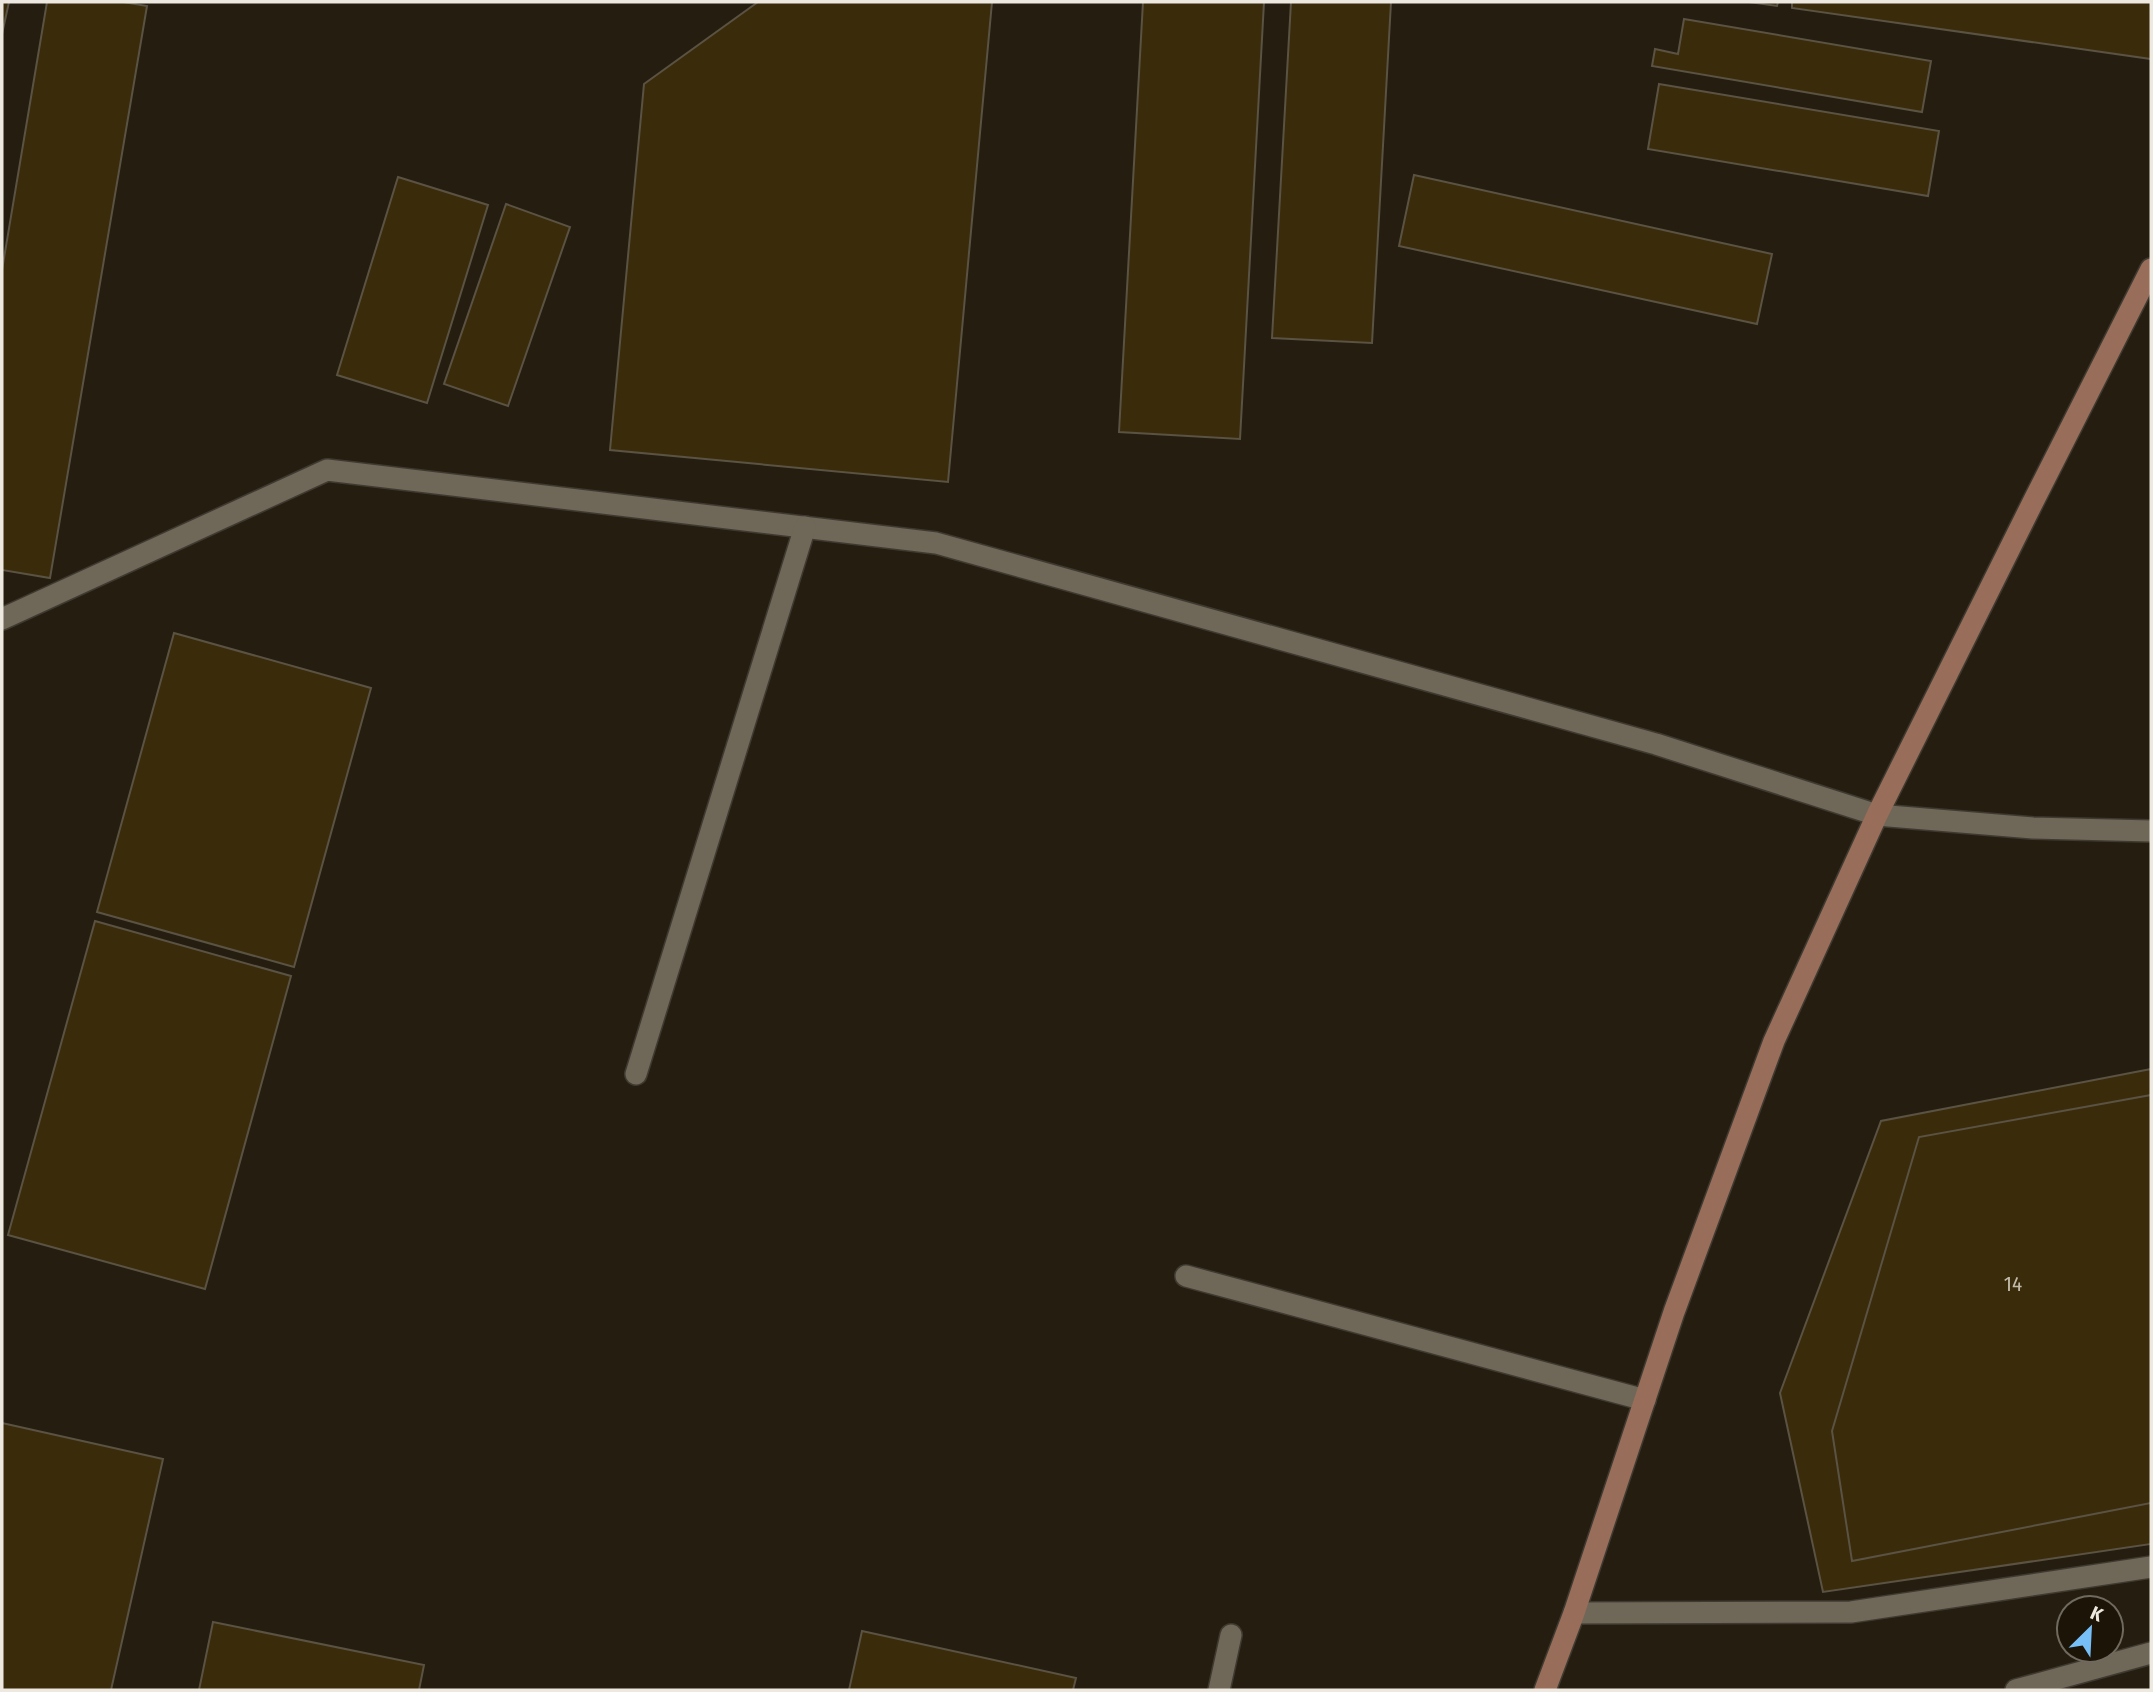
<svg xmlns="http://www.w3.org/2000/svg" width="2153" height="1692" viewBox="0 0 2153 1692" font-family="'Fira Sans Condensed',sans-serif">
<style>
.building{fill:#3a2b0a;stroke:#5a5243;stroke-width:2}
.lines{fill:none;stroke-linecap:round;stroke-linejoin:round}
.lane-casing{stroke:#3f3a31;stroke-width:24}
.street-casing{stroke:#3f3a31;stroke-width:24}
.secondary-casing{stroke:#3f3a31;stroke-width:24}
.lane{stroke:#6f6757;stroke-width:21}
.street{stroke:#6f6757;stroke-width:21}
.secondary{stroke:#986d5a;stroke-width:21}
.labels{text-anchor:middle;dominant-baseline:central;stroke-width:6;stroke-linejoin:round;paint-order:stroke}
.number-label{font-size:21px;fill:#c1baaa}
</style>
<rect width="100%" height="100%" fill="#251e10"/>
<g class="building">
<path d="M 2,2 L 9,2 L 2,34 Z"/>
<path d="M 47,2 L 123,2 L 147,6 L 50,578 L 2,570 L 2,270 Z"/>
<path d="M 758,2 L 992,2 L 948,482 L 610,450 L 644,84 Z"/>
<path d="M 1143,2 L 1264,2 L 1240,439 L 1119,432 Z"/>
<path d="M 1291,2 L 1391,2 L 1372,343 L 1272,338 Z"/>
<path d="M 1749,2 L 1778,2 L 1777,6 Z"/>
<path d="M 1792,2 L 2151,2 L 2151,59 L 1792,8 Z"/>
<path d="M 1684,19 L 1931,61 L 1922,112 L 1652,66 L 1655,49 L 1678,54 Z"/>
<path d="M 1659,84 L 1939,131 L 1928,196 L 1648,149 Z"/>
<path d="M 1414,175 L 1772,254 L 1757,324 L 1399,246 Z"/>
<path d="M 398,177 L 488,205 L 427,403 L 337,375 Z"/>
<path d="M 506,204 L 570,227 L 508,406 L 444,384 Z"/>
<path d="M 174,633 L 371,688 L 294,967 L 97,912 Z"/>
<path d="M 95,921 L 291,976 L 205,1289 L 8,1235 Z"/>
<path d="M 2151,1069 L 2151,1544 L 1823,1592 L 1780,1393 L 1881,1121 Z"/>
<path d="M 2151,1095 L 2151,1503 L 1852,1561 L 1832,1431 L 1919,1137 Z"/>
<path d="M 2,1423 L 163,1459 L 111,1690 L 2,1690 Z"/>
<path d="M 213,1622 L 424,1665 L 419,1690 L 199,1690 Z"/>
<path d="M 862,1631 L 1076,1678 L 1073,1690 L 849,1690 Z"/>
</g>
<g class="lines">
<g class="lane-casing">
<g id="lane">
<path d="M 2,619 L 327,470 L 936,543 L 1656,744 L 1877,815"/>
<path d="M 636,1074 L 805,527"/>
<path d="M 1186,1276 L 1645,1400"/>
<path d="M 1574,1613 L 1851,1612 L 2151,1567"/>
<path d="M 1219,1690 L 1231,1635"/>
<path d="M 2016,1690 L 2151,1653"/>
</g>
</g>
<g class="street-casing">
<path id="street" d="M 1877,815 L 2033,828 L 2151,831"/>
</g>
<g class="secondary-casing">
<path id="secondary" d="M 1545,1690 L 1574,1613 L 1674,1312 L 1774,1041 L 1877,815 L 2033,502 L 2151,269"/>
</g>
<use href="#lane" class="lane"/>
<use href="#street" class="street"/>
<use href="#secondary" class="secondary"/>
</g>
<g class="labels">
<g class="number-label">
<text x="2013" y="1284">14</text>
</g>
</g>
<rect width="2153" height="1692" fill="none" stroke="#eee9e0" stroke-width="7"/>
<g transform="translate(2090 1629) rotate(24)"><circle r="33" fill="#1b1407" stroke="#6f695e" stroke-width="2"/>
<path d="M0-5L12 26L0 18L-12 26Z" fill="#77bff7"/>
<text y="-10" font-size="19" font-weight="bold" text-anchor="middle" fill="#eee9e0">K</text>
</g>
</svg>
